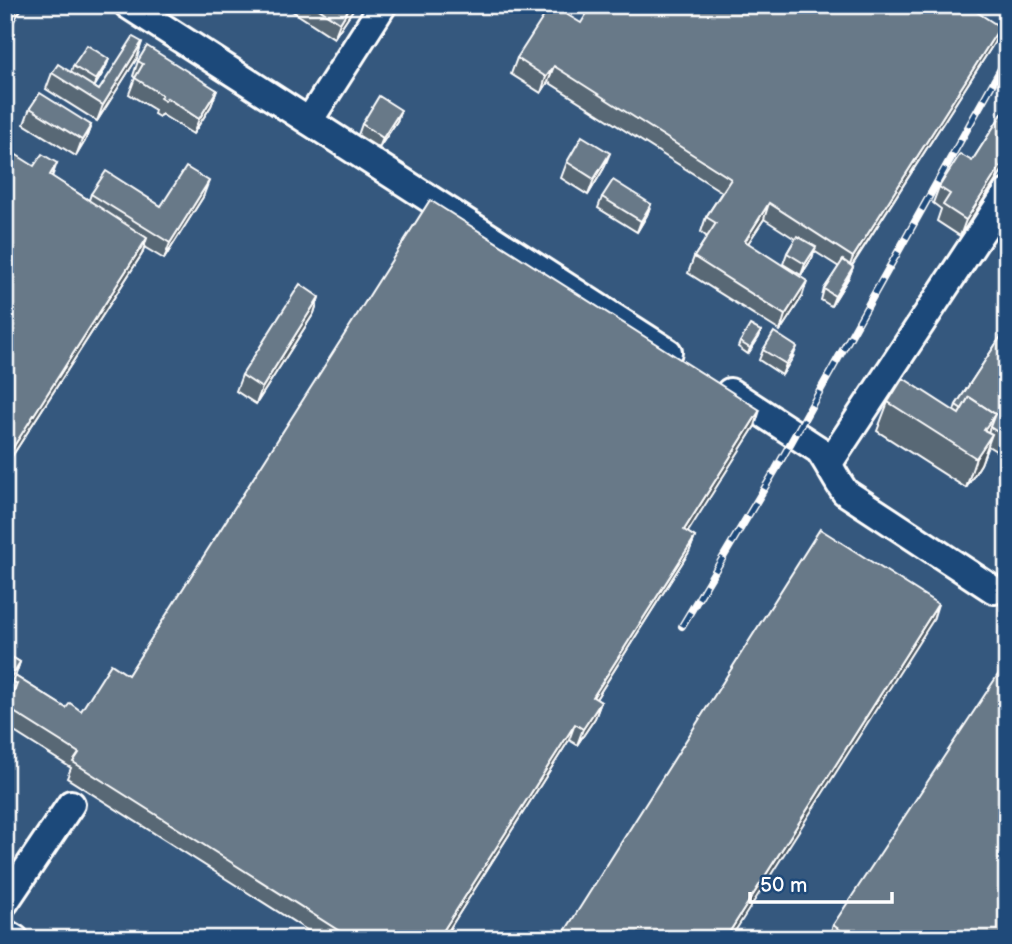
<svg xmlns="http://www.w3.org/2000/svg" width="1012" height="944" viewBox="0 0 1012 944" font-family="'Balsamiq Sans',sans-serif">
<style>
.built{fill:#35587e}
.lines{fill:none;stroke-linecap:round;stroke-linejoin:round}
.minor-casing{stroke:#fff;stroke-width:32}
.minor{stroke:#1f4a7a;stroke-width:26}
.rail-casing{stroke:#fff;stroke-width:8}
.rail{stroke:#1f4a7a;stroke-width:5;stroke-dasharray:16;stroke-linecap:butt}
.wall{fill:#596875;stroke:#fff;stroke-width:2}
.shaded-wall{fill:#49555f;stroke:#fff;stroke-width:2}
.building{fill:#687988;stroke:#fff;stroke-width:2}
</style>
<rect width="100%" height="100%" fill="#1f4a7a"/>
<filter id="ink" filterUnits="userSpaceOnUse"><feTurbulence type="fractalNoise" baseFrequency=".0143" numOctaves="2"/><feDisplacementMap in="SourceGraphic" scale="14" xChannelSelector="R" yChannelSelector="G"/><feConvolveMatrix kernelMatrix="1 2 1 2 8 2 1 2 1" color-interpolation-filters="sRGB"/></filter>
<g filter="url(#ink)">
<rect class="built" x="5" y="5" width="1002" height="934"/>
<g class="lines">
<g class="minor-casing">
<g id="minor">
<path d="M 128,5 L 668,352"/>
<path d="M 309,121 L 383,5"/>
<path d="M 730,392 L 819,450 C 829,464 835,478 845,492 L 994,590"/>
<path d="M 829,463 L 1007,193"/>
<path d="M 5,902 L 71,804"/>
<path d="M 5,933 L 15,939"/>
</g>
</g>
<use href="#minor" class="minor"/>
<g class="rail-casing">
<path id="rail" d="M 682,626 L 776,469 L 1007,58"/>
</g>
<use href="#rail" class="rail"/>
</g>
<g class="wall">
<path d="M 283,5 L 356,5 L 334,38 Z"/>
<path d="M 581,23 L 1000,27 L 994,43 L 852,266 L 853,267 L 849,277 L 831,306 L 821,300 L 824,289 L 839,267 L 814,251 L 812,258 L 801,275 L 783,264 L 787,253 L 795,239 L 764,219 L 748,243 L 802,297 L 780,331 L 688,273 L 694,257 L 707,237 L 701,232 L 706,217 L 722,192 L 548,82 L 541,93 L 511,74 L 517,58 Z"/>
<path d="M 137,58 L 97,121 L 46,89 L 52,73 L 71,72 L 73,66 L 109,59 L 105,69 L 94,87 L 99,90 Z"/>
<path d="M 138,61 L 217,90 L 211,106 L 193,134 L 161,114 L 159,117 L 154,114 L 155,110 L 129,94 L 135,78 L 133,76 Z"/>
<path d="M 1007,106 L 1007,163 L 960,236 L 937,221 L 941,209 L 933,203 L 939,187 L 972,161 Z"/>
<path d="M 30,108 L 91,125 L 85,141 L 76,156 L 24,124 Z"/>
<path d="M 397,121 L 379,148 L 358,135 L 362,124 Z"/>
<path d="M 567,162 L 604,168 L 588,195 L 561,178 Z"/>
<path d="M 57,163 L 52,177 L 89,200 L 91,194 L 161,206 L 203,197 L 164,259 L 144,247 L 142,254 L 5,467 L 5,170 Z"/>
<path d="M 602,197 L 651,204 L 647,215 L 637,232 L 598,208 Z"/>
<path d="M 319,297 L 314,313 L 256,404 L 236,391 L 242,375 Z"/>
<path d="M 1007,327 L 1007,458 L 988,446 L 981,464 L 966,488 L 877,431 L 888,402 L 954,411 L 956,405 Z"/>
<path d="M 761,331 L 759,337 L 748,354 L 738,347 L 740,342 Z"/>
<path d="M 763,350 L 793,357 L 782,375 L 759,360 Z"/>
<path d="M 755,426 L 687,532 L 695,537 L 689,552 L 596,699 L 601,702 L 595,718 L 577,745 L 569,740 L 443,939 L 321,939 L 67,778 L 71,768 L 5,726 L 5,653 L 20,662 L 15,676 L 66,708 L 81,711 L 128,675 Z"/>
<path d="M 833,925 L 1007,939 L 828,939 Z"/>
</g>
<g class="shaded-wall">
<path d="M 20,5 L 24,5 L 5,35 L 5,28 Z"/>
<path d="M 351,5 L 356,5 L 334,38 L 340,23 Z"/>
<path d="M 1000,27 L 994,43 L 847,273 L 853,257 Z"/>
<path d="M 142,42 L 137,58 L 97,121 L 103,105 Z"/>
<path d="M 109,59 L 105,69 L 92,91 L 96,80 Z"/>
<path d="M 554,66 L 548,82 L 541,93 L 546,77 Z"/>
<path d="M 217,90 L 211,106 L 193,134 L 199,119 Z"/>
<path d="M 401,110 L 397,121 L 379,148 L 383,138 Z"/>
<path d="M 91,125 L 85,141 L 76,156 L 82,140 Z"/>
<path d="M 610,153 L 604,168 L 588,195 L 594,179 Z"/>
<path d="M 1007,156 L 1007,163 L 960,236 L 966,220 Z"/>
<path d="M 209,181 L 203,197 L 164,259 L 170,243 Z"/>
<path d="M 769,203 L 764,219 L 739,257 L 745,241 Z"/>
<path d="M 651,204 L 647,215 L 637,232 L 641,221 Z"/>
<path d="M 147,238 L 142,254 L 5,467 L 5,460 Z"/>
<path d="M 816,247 L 812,258 L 801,275 L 805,264 Z"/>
<path d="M 853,267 L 849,277 L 831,306 L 835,296 Z"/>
<path d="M 807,281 L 802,297 L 780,331 L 785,315 Z"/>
<path d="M 319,297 L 314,313 L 256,404 L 262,388 Z"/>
<path d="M 761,331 L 759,337 L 748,354 L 750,348 Z"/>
<path d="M 797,347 L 793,357 L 782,375 L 786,364 Z"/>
<path d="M 760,410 L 755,426 L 679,546 L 684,530 Z"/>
<path d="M 995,414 L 984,443 L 974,459 L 984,430 Z"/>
<path d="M 992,434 L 981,464 L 966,488 L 976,458 Z"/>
<path d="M 695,537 L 689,552 L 587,713 L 593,697 Z"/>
<path d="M 938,604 L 933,620 L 730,939 L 725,939 Z"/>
<path d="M 20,662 L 10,692 L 9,680 Z"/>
<path d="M 17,684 L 8,708 L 6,707 L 5,708 L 5,702 Z"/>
<path d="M 601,702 L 595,718 L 577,745 L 583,729 Z"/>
<path d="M 575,724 L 569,740 L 443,939 L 438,939 Z"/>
</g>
<g class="building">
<path d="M 5,5 L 20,5 L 5,28 Z"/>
<path d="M 313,5 L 351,5 L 340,23 Z"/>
<path d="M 551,5 L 581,23 L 592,5 L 966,5 L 1000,27 L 853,257 L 769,203 L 745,241 L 807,281 L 785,315 L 694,257 L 716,223 L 706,217 L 731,179 L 554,66 L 546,77 L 517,58 Z"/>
<path d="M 133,37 L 142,42 L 103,105 L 52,73 L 58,64 L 99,90 Z"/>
<path d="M 87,45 L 109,59 L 96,80 L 73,66 Z"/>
<path d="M 147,46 L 217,90 L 199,119 L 167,98 L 165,101 L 160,98 L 162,95 L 135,78 L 143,64 L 138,61 Z"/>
<path d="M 40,93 L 91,125 L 82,140 L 30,108 Z"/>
<path d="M 379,96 L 401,110 L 383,138 L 362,124 Z"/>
<path d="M 1007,106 L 1007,156 L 966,220 L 943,205 L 950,194 L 939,187 L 960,154 L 972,161 Z"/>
<path d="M 582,136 L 610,153 L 594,179 L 567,162 Z"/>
<path d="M 15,154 L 34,166 L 42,154 L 57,163 L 50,175 L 147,238 L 5,460 L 5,170 Z"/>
<path d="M 186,167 L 209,181 L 170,243 L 91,194 L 106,171 L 161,206 Z"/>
<path d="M 613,180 L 651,204 L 641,221 L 602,197 Z"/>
<path d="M 430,200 L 760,410 L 684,530 L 695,537 L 593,697 L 601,702 L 583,729 L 575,724 L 438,939 L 352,939 L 73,762 L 79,753 L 6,707 L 12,698 L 17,684 L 12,681 L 15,676 L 66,708 L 70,703 L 81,711 L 111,664 L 128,675 Z"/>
<path d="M 797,236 L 816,247 L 805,264 L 787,253 Z"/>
<path d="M 843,260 L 853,267 L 835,296 L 824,289 Z"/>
<path d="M 300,284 L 319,297 L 262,388 L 242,375 Z"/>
<path d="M 750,325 L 761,331 L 750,348 L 740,342 Z"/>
<path d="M 1007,327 L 1007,438 L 990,427 L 995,414 L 969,397 L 962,409 L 956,405 Z"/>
<path d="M 774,332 L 797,347 L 786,364 L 763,350 Z"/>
<path d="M 903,378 L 959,414 L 969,397 L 995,414 L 984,430 L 992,434 L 976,458 L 888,402 Z"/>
<path d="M 820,529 L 938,604 L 725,939 L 560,939 Z"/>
<path d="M 5,653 L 20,662 L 9,680 L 17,684 L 5,702 Z"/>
<path d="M 1007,661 L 1007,939 L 853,939 L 833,925 Z"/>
</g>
</g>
<rect width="1012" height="944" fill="none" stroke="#1f4a7a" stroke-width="28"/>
<rect x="14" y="14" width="984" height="916" fill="none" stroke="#fff" stroke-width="2.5" filter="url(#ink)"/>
<path d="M750 892v10h142v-10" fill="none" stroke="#ffffff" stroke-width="3.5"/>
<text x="760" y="892" font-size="21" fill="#ffffff" stroke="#1f4a7a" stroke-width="5" paint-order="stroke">50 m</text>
</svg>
